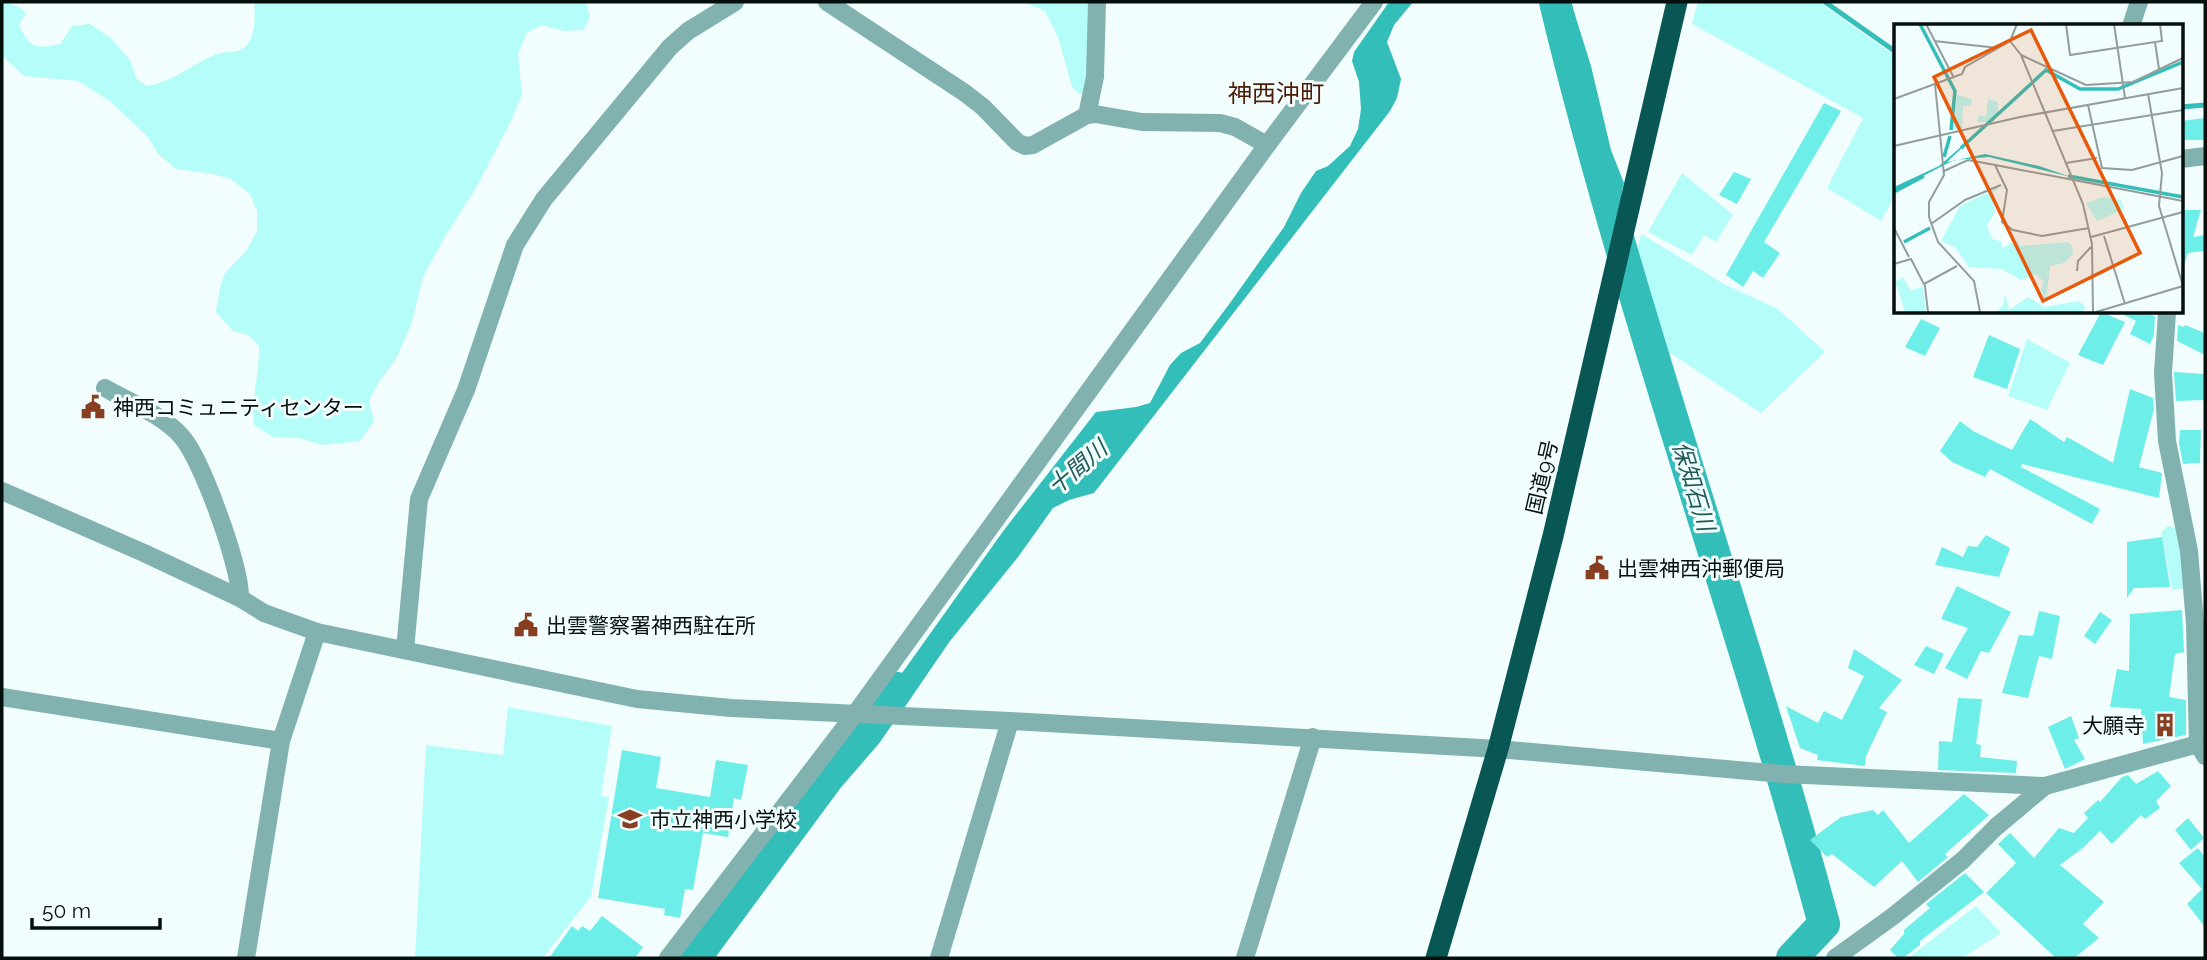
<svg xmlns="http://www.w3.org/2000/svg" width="2207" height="960" viewBox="0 0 2207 960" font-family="Raleway,'Noto Sans JP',sans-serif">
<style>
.green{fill:#b5fdf9}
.water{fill:#34beb9}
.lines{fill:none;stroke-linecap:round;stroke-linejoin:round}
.stream{stroke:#34beb9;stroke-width:5}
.river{stroke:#34beb9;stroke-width:32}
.building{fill:#6eeee9}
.minor{stroke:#82b2af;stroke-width:18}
.highway{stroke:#095755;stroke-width:21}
.labels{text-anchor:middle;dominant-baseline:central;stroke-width:6;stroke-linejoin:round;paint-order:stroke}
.poi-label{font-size:21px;fill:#040f0e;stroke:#f1fefd;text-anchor:start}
.street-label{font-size:21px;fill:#040f0e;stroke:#f1fefd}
.water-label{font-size:23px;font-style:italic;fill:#235a57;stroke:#f1fefd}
.quarter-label{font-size:24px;fill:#4c1b06;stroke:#f1fefd}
.inset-river{fill:none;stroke:#34beb9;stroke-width:3.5}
.inset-road{fill:none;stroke:#929e9d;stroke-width:2}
.view{fill:#e8590c;fill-opacity:0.15;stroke:#e8590c;stroke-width:3.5}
.inset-edge{fill:none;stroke:#040f0e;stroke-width:3.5}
</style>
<rect width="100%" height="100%" fill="#f1fefd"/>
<g class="green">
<path d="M 5,2 L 19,7 L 26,13 L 19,26 C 32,49 34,49 60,44 L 72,26 L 90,24 L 112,39 L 130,60 L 137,79 L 147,86 C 173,82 189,66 212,56 C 225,49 242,57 250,40 C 256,28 255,14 254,2 L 586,2 L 590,16 L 584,30 L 564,31 L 541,25 L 527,33 L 518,54 L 522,95 L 510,123 L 476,188 L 444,238 L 423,277 L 412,322 L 396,359 L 378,383 L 369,401 L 374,421 L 360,441 L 323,445 L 298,438 L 273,437 L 254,425 C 251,397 260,373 259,346 L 248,335 L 233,331 L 216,312 L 220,288 L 225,273 L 246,251 L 257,231 L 257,211 L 250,194 L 231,179 L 213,174 L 176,169 L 158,154 L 148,137 L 110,101 L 78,81 L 24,76 L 2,55 L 2,3 Z"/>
<path d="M 1023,2 L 1094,2 L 1091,72 L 1083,94 L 1079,94 L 1072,87 L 1058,37 L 1045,11 Z"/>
<path d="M 1698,2 L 1819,2 L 1895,56 L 1895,196 L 1881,221 L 1827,188 L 1863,118 L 1692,24 Z"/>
<path d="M 1682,173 L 1733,215 L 1716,242 L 1704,235 L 1692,255 L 1648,232 Z"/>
<path d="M 1641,234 L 1726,285 L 1778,309 L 1825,352 L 1761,413 L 1670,353 L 1671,373 L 1661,365 L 1632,274 Z"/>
<path d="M 2027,339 L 2070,363 L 2047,410 L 2008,396 Z"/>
<path d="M 2168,526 L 2181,529 L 2188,588 L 2172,590 L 2161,532 Z"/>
<path d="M 508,707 L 612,726 L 601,796 L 609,797 L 591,896 L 543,958 L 415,958 L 426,745 L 503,755 Z"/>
<path d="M 1976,906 L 2001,933 L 1962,958 L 1908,958 Z"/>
</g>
<g class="water">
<path d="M 1389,2 L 1413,2 L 1394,25 L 1387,42 L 1401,79 L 1397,98 L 1390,111 L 1094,493 L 1069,500 L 1053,508 L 1018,557 L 950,641 L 902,711 L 875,711 L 1004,530 L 1096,412 L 1136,407 L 1150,403 L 1170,365 L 1181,353 L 1200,343 L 1230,303 L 1284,227 L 1301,193 L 1316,171 L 1328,166 L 1350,146 L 1358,129 L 1361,109 L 1359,82 L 1352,61 L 1354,52 Z"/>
<path d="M 1556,2 L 1571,2 L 1591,66 L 1611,150 L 1624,183 L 1617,212 Z"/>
</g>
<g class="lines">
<g class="stream">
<path d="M 1825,2 L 1896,52"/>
<path d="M 2181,107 L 2205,105"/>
</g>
<g class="river">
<path d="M 1555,2 C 1630,314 1741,615 1824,924 L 1792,958"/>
<path d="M 695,958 L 828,778 L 866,734 L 898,688"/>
</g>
</g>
<g class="building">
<path d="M 1824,103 L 1841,111 L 1764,242 L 1780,253 L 1763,278 L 1753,271 L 1743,287 L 1726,275 Z"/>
<path d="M 2205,118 L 2205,140 L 2181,140 L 2181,121 Z"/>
<path d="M 1734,172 L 1751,179 L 1737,204 L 1719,195 Z"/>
<path d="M 2181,210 L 2201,210 L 2193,237 L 2205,235 L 2205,251 L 2188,253 L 2184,266 L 2181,265 Z"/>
<path d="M 2101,312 L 2125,322 L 2103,365 L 2078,355 Z"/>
<path d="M 2124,312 L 2143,312 L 2155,316 L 2154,335 L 2150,344 L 2130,334 L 2136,321 L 2122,314 Z"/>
<path d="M 1921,319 L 1940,328 L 1925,356 L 1905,347 Z"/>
<path d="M 2178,325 L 2184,327 L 2185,325 L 2205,333 L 2205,355 L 2177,341 Z"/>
<path d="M 1989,335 L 2020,349 L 2007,389 L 1973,377 Z"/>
<path d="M 2174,372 L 2205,374 L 2205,400 L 2176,401 Z"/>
<path d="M 2130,389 L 2153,398 L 2154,409 L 2139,467 L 2162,473 L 2159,498 L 2022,464 L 2021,467 L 2100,509 L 2092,524 L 1990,469 L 1985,477 L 1952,462 L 1940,451 L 1960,421 L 1973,431 L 2012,450 L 2030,419 L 2064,442 L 2067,437 L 2113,463 Z"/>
<path d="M 2180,430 L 2201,430 L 2200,463 L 2183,464 L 2179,443 Z"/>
<path d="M 1986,535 L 2010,548 L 1999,577 L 1935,565 L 1942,547 L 1963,557 L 1968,546 L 1977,547 Z"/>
<path d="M 2162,537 L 2170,587 L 2134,588 L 2127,598 L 2127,542 Z"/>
<path d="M 1957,586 L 2011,612 L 1989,653 L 1981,651 L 1967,679 L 1945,668 L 1968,628 L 1941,619 Z"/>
<path d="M 2182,610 L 2184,652 L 2175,654 L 2169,697 L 2186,700 L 2186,735 L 2143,744 L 2141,709 L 2110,707 L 2117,669 L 2129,671 L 2130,614 Z"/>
<path d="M 2039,611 L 2060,616 L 2052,659 L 2039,656 L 2028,698 L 2002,693 L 2019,635 L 2033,636 Z"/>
<path d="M 2100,612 L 2112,620 L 2095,644 L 2084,636 Z"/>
<path d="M 1926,646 L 1944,654 L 1934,674 L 1914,665 Z"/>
<path d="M 1854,649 L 1902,680 L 1879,708 L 1887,712 L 1866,756 L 1865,766 L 1817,760 L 1818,755 L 1800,748 L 1786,706 L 1818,723 L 1824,711 L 1842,720 L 1864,676 L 1848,668 Z"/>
<path d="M 1958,698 L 1982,699 L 1976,744 L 1981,745 L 1980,757 L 2017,761 L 2016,773 L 1938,770 L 1939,741 L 1952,742 Z"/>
<path d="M 2071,716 L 2079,738 L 2074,740 L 2085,759 L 2065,769 L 2048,727 Z"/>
<path d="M 622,750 L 661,757 L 656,788 L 710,797 L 716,760 L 748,765 L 741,800 L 734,798 L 728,837 L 703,833 L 693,890 L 685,889 L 680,918 L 664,915 L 665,909 L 598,898 Z"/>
<path d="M 2158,771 L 2171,786 L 2156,801 L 2160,808 L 2145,819 L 2141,815 L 2112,844 L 2100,831 L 2084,847 L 2060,865 L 2104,902 L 2083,924 L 2099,938 L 2074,958 L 2056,958 L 1986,893 L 2016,863 L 1998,844 L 2010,833 L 2034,858 L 2059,828 L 2074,833 L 2088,818 L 2084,813 L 2098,800 L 2100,802 L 2122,777 L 2128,775 L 2136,784 Z"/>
<path d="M 1964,794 L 1989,815 L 1945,854 L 1948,857 L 1918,882 L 1902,861 L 1874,887 L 1832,854 L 1827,857 L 1810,840 L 1841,817 L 1873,810 L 1878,815 L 1883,810 L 1909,843 Z"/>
<path d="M 2188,818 L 2204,838 L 2191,850 L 2175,830 Z"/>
<path d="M 2198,848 L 2205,857 L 2205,927 L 2187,904 L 2202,889 L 2179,863 Z"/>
<path d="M 1965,873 L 1984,892 L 1920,941 L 1920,945 L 1903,958 L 1898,958 L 1890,950 L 1904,934 L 1904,930 L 1930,908 L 1926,904 Z"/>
<path d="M 602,916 L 643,947 L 635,958 L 549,958 L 572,926 L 578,931 L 582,926 L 590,931 Z"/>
</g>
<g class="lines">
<g class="minor">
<path d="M 827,2 L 965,93 L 983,107 L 1017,142 L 1025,146 L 1033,145 L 1087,115 L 1095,114 L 1142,122 L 1220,123 L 1235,127 L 1267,145 L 1374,2"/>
<path d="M 2131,26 L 2139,2"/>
<path d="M 1087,115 L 1095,77 L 1097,2"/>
<path d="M 2181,159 L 2205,156"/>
<path d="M 2167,312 L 2163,373 L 2167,441 L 2189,551 L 2195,624 L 2198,744 L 2205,756"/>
<path d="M 105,388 C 129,402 163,415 182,437 C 202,460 241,568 240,598"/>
<path d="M 2,491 L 144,553 L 240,598 L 264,613 L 317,632 L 637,699 L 731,708 L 1010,721 L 1498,749 L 1783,774 L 2045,786 L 2198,744"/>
<path d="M 405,650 L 419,499 L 466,390 L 515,245 L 544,199 L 670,47 L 688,31 L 735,2"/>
<path d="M 2,697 L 281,741"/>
<path d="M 246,958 L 281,741 L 317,632"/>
<path d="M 668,958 L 855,714 L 1267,145"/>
<path d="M 939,958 L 1010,721"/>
<path d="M 1245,958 L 1313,737"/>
<path d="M 1835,958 L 1892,917 L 1963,860 L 1996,827 L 2045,786"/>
</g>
<path class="highway" d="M 1436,958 L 1498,749 L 1553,536 L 1677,2"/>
</g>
<defs>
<g id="civic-bare" transform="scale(1.89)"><path d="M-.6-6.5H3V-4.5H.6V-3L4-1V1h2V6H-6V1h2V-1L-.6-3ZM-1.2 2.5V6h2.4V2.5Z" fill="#873e21" stroke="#f1fefd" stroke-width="2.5" paint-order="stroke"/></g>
<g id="building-bare" transform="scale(1.89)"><path d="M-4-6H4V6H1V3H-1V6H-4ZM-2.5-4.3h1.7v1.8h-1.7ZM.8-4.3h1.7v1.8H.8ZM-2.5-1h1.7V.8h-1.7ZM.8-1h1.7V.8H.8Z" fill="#873e21" stroke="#f1fefd" stroke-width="2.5" paint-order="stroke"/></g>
<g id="school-bare" transform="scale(1.89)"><path d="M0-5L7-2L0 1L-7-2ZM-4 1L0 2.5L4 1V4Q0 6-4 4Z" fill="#873e21" stroke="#f1fefd" stroke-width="2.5" paint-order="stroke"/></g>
</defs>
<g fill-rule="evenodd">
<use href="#civic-bare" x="93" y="407"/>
<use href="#civic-bare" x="1597" y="568"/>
<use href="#civic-bare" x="526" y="625"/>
<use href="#building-bare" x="2165" y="725"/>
<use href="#school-bare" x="630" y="819"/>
</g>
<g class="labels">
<g class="poi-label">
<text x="113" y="407">神西コミュニティセンター</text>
<text x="1617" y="568">出雲神西沖郵便局</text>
<text x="546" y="625">出雲警察署神西駐在所</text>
<text x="2145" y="725" text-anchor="end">大願寺</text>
<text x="650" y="819">市立神西小学校</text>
</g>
<g class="street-label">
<text transform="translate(1542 477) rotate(-77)">国道9号</text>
</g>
<g class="water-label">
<text transform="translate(1077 467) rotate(-40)">十間川</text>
<text transform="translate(1694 486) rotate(73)">保知石川</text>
</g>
<g class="quarter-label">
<text x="1276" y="93">神西沖町</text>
</g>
</g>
<g transform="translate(1894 24)">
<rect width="289" height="289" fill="#f1fefd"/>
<path d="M 63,71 L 78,75 L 77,82 L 69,82 L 68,104 L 57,106 ZM 94,75 L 104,78 L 104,91 L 96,98 L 83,98 L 85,91 L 92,93 ZM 105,163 L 98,171 L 101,187 L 93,202 L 98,215 L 108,218 L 107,225 L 123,216 L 126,222 L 173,218 L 178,222 L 179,230 L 170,239 L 156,242 L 152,277 L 147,266 L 150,258 L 142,250 L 127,256 L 108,245 L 75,243 L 61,223 L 47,217 L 66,182 ZM 210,173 L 227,176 L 230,185 L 203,197 L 192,179 ZM 0,253 L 3,257 L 9,253 L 17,267 L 29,262 L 32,288 L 11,288 ZM 111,269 L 115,286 L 134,273 L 150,283 L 185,277 L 191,283 L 189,288 L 102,288 L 110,280 Z" fill="#b5fdf9"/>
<path d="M 90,103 L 53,138 L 91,130 L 145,142 L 177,153 L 95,133 L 60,136 L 0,167 L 0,163 L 45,142 Z" fill="#34beb9"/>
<path class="inset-river" d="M 26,0 L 61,67 L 57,106M 67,124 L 152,46 L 186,65 L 224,65 L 289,38M 50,133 L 56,112M 174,152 L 289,173M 0,168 L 30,152M 10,218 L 36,204"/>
<path class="inset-road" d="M 32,0 L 60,54M 172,0 L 176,31 L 268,17 L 266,0M 220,0 L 231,74M 40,17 L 104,24M 116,17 L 127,31 L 189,180 L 198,220 L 199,288M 261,18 L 265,45M 127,31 L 192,61 L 239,58 L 289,34M 41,60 L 50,151 L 35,178 L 35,193 L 44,218 L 80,257 L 86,288M 0,75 L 68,50 L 71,43 L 116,17 L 123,0M 194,81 L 208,144 L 238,146 L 289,132M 159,107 L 289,86M 0,122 L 126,93 L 289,64M 172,139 L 203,134M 101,141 L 289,177M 50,147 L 74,136 L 101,141 L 113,166 L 108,198 L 119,206 L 148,212 L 195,204M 37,200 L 71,176 L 107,161M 0,204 L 15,233M 210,212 L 231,280M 197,213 L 289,188M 0,240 L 17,235 L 31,262 L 34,288M 183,247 L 184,237 L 197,223M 30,260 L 63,242M 202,288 L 289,262 L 265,182 L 268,149 L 254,70"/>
<path class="view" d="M 137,6 L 246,229 L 149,277 L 40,53 Z"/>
<rect width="289" height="289" class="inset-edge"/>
</g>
<rect width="2207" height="960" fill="none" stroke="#040f0e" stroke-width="7"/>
<path d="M32 918v10h128v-10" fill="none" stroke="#040f0e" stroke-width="3.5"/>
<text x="42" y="918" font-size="21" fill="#040f0e" stroke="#f1fefd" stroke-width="5" paint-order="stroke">50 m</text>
</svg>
